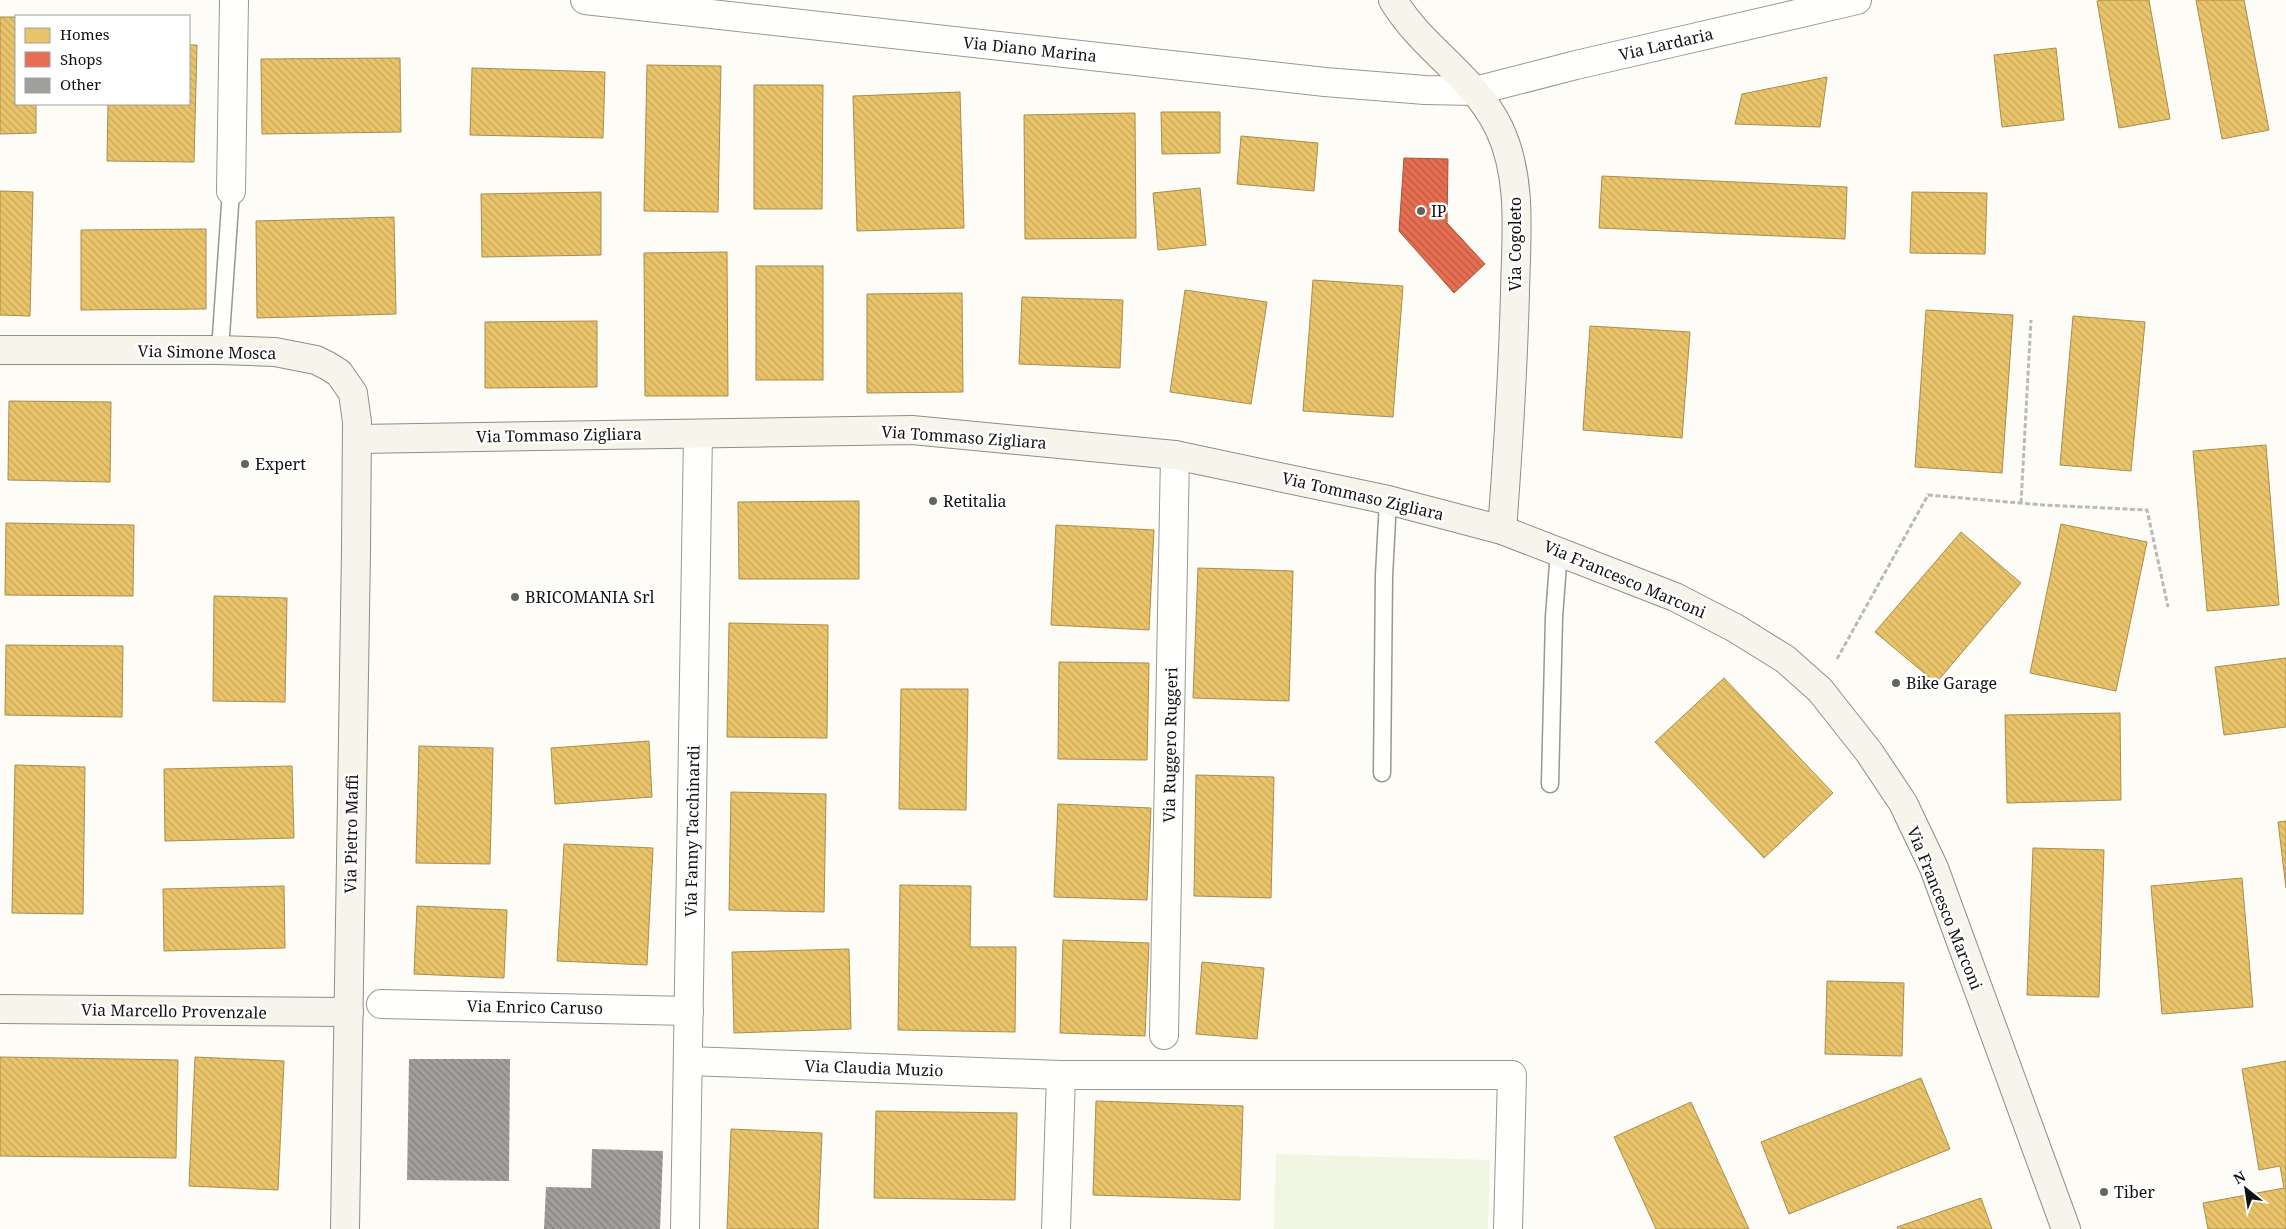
<svg xmlns="http://www.w3.org/2000/svg" width="2286" height="1229" viewBox="0 0 2286 1229" font-family="'Noto Serif',serif">
<style>
.pitch{fill:#f0f6e1}
.homes{fill:url(#homes-back-hatch);stroke:#a88e4f}
.shops{fill:url(#shops-back-hatch);stroke:#a7533e}
.building{fill:url(#building-back-hatch)}
.lines{fill:none;stroke-linecap:round;stroke-linejoin:round}
.lane-casing{stroke:#979795;stroke-width:19}
.street-casing{stroke:#979795;stroke-width:30}
.secondary-casing{stroke:#8e8d8b;stroke-width:30}
.path{stroke:#b9b9b8;stroke-width:3;stroke-dasharray:5 2.5;stroke-linecap:butt}
.lane{stroke:#fffffe;stroke-width:16}
.street{stroke:#fffffe;stroke-width:28}
.secondary{stroke:#f6f4eb;stroke-width:28}
.poi-dot{fill:#646362;stroke:#fff;stroke-width:2}
.labels{text-anchor:middle;dominant-baseline:central;stroke-width:5;stroke-linejoin:round;paint-order:stroke}
.street-label{font-size:16px;fill:#111;stroke:#fff}
.poi-label{font-size:16px;fill:#111;stroke:#fff;text-anchor:start}
</style>
<defs>
<pattern id="homes-back-hatch" width="6" height="6" patternUnits="userSpaceOnUse" patternTransform="scale(1.25)"><rect width="6" height="6" fill="#e9c46a"/><path d="M-1 5l2 2M0 0l6 6M5-1l2 2" fill="none" stroke="#c7a75b"/></pattern>
<pattern id="shops-back-hatch" width="6" height="6" patternUnits="userSpaceOnUse" patternTransform="scale(1.25)"><rect width="6" height="6" fill="#e76f51"/><path d="M-1 5l2 2M0 0l6 6M5-1l2 2" fill="none" stroke="#ba5a42"/></pattern>
<pattern id="building-back-hatch" width="6" height="6" patternUnits="userSpaceOnUse" patternTransform="scale(1.25)"><rect width="6" height="6" fill="#a19f9c"/><path d="M-1 5l2 2M0 0l6 6M5-1l2 2" fill="none" stroke="#82807e"/></pattern>
</defs>
<rect width="100%" height="100%" fill="#fdfcf7"/>
<path class="pitch" d="M 1276,1154 L 1490,1160 L 1488,1229 L 1274,1229 Z"/>
<g class="homes">
<path d="M 2102,0 L 2149,0 L 2170,119 L 2119,128 L 2097,1 Z"/>
<path d="M 2196,0 L 2244,0 L 2269,130 L 2222,139 Z"/>
<path d="M 0,17 L 16,17 L 16,104 L 36,104 L 36,133 L 0,134 Z"/>
<path d="M 189,45 L 197,45 L 194,162 L 107,161 L 108,104 L 189,104 Z"/>
<path d="M 2056,48 L 2064,120 L 2002,127 L 1994,55 Z"/>
<path d="M 400,58 L 401,132 L 262,134 L 261,59 Z"/>
<path d="M 647,65 L 721,66 L 718,212 L 644,211 Z"/>
<path d="M 472,68 L 605,72 L 603,138 L 470,135 Z"/>
<path d="M 1827,77 L 1820,127 L 1735,124 L 1742,94 Z"/>
<path d="M 754,85 L 823,85 L 822,209 L 754,209 Z"/>
<path d="M 960,92 L 964,228 L 857,231 L 853,96 Z"/>
<path d="M 1161,112 L 1220,112 L 1220,153 L 1162,154 Z"/>
<path d="M 1135,113 L 1136,238 L 1025,239 L 1024,115 Z"/>
<path d="M 1241,136 L 1318,143 L 1314,191 L 1237,184 Z"/>
<path d="M 1602,176 L 1847,187 L 1845,239 L 1599,228 Z"/>
<path d="M 1200,188 L 1206,245 L 1158,250 L 1153,193 Z"/>
<path d="M 0,191 L 33,192 L 30,316 L 0,315 Z"/>
<path d="M 601,192 L 601,255 L 482,257 L 481,194 Z"/>
<path d="M 1912,192 L 1987,193 L 1985,254 L 1910,253 Z"/>
<path d="M 394,217 L 396,314 L 257,318 L 256,221 Z"/>
<path d="M 206,229 L 206,309 L 81,310 L 81,230 Z"/>
<path d="M 727,252 L 728,396 L 645,396 L 644,253 Z"/>
<rect x="756" y="266" width="67" height="114"/>
<path d="M 1313,280 L 1403,286 L 1393,417 L 1303,411 Z"/>
<path d="M 1185,290 L 1267,302 L 1251,404 L 1170,392 Z"/>
<path d="M 962,293 L 963,392 L 867,393 L 867,294 Z"/>
<path d="M 1022,297 L 1123,300 L 1120,368 L 1019,364 Z"/>
<path d="M 1926,310 L 2013,315 L 2002,473 L 1915,467 Z"/>
<path d="M 2073,316 L 2145,322 L 2131,471 L 2060,465 Z"/>
<path d="M 597,321 L 597,387 L 485,388 L 485,322 Z"/>
<path d="M 1590,326 L 1690,332 L 1682,438 L 1583,430 Z"/>
<path d="M 9,401 L 111,402 L 110,482 L 8,480 Z"/>
<path d="M 2266,445 L 2279,605 L 2207,611 L 2193,451 Z"/>
<path d="M 859,501 L 859,579 L 739,579 L 738,502 Z"/>
<path d="M 6,523 L 134,525 L 133,596 L 5,595 Z"/>
<path d="M 2061,524 L 2147,542 L 2116,691 L 2030,673 Z"/>
<path d="M 1056,525 L 1154,530 L 1149,630 L 1051,625 Z"/>
<path d="M 1961,532 L 2021,583 L 1936,683 L 1875,632 Z"/>
<path d="M 1198,568 L 1293,571 L 1289,701 L 1193,698 Z"/>
<path d="M 214,596 L 287,598 L 285,702 L 213,701 Z"/>
<path d="M 729,623 L 828,625 L 827,738 L 727,737 Z"/>
<path d="M 6,645 L 123,646 L 122,717 L 5,715 Z"/>
<path d="M 2286,658 L 2286,727 L 2224,735 L 2215,667 Z"/>
<path d="M 1059,662 L 1149,663 L 1147,760 L 1058,759 Z"/>
<path d="M 1724,678 L 1833,793 L 1764,858 L 1655,742 Z"/>
<path d="M 901,689 L 968,689 L 966,810 L 899,809 Z"/>
<path d="M 2120,713 L 2121,800 L 2007,803 L 2005,715 Z"/>
<path d="M 649,741 L 652,797 L 555,804 L 551,748 Z"/>
<path d="M 419,746 L 493,748 L 490,864 L 416,863 Z"/>
<path d="M 15,765 L 85,767 L 83,914 L 12,913 Z"/>
<path d="M 292,766 L 294,838 L 165,841 L 164,769 Z"/>
<path d="M 1196,775 L 1274,777 L 1271,898 L 1194,896 Z"/>
<path d="M 731,792 L 826,794 L 824,912 L 729,910 Z"/>
<path d="M 1058,804 L 1151,808 L 1147,900 L 1054,897 Z"/>
<path d="M 2286,821 L 2286,888 L 2278,822 Z"/>
<path d="M 564,844 L 653,848 L 647,965 L 557,961 Z"/>
<path d="M 2033,848 L 2104,850 L 2099,997 L 2027,995 Z"/>
<path d="M 2242,878 L 2253,1007 L 2162,1014 L 2151,886 Z"/>
<path d="M 900,885 L 971,886 L 970,947 L 1016,947 L 1015,1032 L 898,1030 Z"/>
<path d="M 284,886 L 285,948 L 164,951 L 163,889 Z"/>
<path d="M 417,906 L 507,910 L 504,978 L 414,974 Z"/>
<path d="M 1063,940 L 1149,943 L 1145,1036 L 1060,1033 Z"/>
<path d="M 849,949 L 851,1029 L 734,1033 L 732,952 Z"/>
<path d="M 1202,962 L 1264,968 L 1257,1039 L 1196,1034 Z"/>
<path d="M 1827,981 L 1904,983 L 1902,1056 L 1825,1054 Z"/>
<path d="M 0,1057 L 178,1060 L 176,1158 L 0,1156 Z"/>
<path d="M 195,1057 L 284,1061 L 278,1190 L 189,1186 Z"/>
<path d="M 2286,1061 L 2286,1229 L 2208,1229 L 2203,1203 L 2284,1188 L 2280,1166 L 2259,1170 L 2242,1069 Z"/>
<path d="M 1921,1078 L 1950,1149 L 1789,1214 L 1761,1142 Z"/>
<path d="M 1096,1101 L 1243,1106 L 1240,1200 L 1093,1195 Z"/>
<path d="M 1691,1102 L 1749,1229 L 1656,1229 L 1614,1137 Z"/>
<path d="M 876,1111 L 1017,1113 L 1015,1200 L 874,1198 Z"/>
<path d="M 731,1129 L 822,1133 L 818,1229 L 727,1229 Z"/>
<path d="M 1981,1198 L 1992,1229 L 1898,1229 L 1897,1227 Z"/>
</g>
<path class="shops" d="M 1404,158 L 1448,159 L 1447,223 L 1485,264 L 1454,293 L 1399,231 Z"/>
<g class="building">
<path d="M 409,1059 L 510,1059 L 509,1181 L 407,1180 Z"/>
<path d="M 592,1149 L 663,1151 L 660,1229 L 544,1229 L 546,1187 L 591,1188 Z"/>
</g>
<g class="lines">
<g class="lane-casing">
<g id="lane">
<path d="M 220,350 L 231,191"/>
<path d="M 1382,773 L 1384,576 L 1388,500"/>
<path d="M 1550,784 L 1554,617 L 1559,551"/>
</g>
</g>
<g class="street-casing">
<g id="street">
<path d="M 585,0 L 1325,82 L 1425,90 L 1475,91 L 1576,65 L 1857,0"/>
<path d="M 231,191 L 234,0"/>
<path d="M 381,1004 L 689,1011"/>
<path d="M 1164,1035 L 1175,455"/>
<path d="M 688,1061 L 1061,1075 L 1512,1075 L 1508,1229"/>
<path d="M 685,1229 L 698,434"/>
<path d="M 1056,1229 L 1061,1075"/>
</g>
</g>
<g class="secondary-casing">
<g id="secondary">
<path d="M 1393,0 C 1421,48 1474,76 1499,128 C 1523,178 1516,238 1515,292 C 1513,371 1508,451 1502,530"/>
<path d="M 0,350 L 220,350 L 275,352 L 316,360 L 328,366 L 339,373 L 353,393 L 357,422 L 356,551 L 345,1229"/>
<path d="M 357,439 L 912,430 L 1175,455 L 1388,500 L 1502,530 L 1675,597 L 1735,628 L 1785,659 L 1820,690 L 1869,752 L 1903,803 L 1934,868 L 2066,1229"/>
<path d="M 0,1009 L 349,1012"/>
</g>
</g>
<g class="path">
<path d="M 2021,503 L 2031,320"/>
<path d="M 1837,659 L 1928,495 L 2043,505 L 2147,510 L 2168,607"/>
</g>
<use href="#lane" class="lane"/>
<use href="#street" class="street"/>
<use href="#secondary" class="secondary"/>
</g>
<g class="poi-dot">
<circle cx="1421" cy="211" r="5"/>
<circle cx="245" cy="464" r="5"/>
<circle cx="933" cy="501" r="5"/>
<circle cx="515" cy="597" r="5"/>
<circle cx="1896" cy="683" r="5"/>
<circle cx="2104" cy="1192" r="5"/>
</g>
<g class="labels">
<g class="street-label">
<text transform="translate(1666 44) rotate(-13)">Via Lardaria</text>
<text transform="translate(1030 49) rotate(6)">Via Diano Marina</text>
<text transform="translate(1515 244) rotate(-90)">Via Cogoleto</text>
<text transform="translate(207 352) rotate(1)">Via Simone Mosca</text>
<text transform="translate(559 435) rotate(-1)">Via Tommaso Zigliara</text>
<text transform="translate(964 437) rotate(4)">Via Tommaso Zigliara</text>
<text transform="translate(1363 496) rotate(13)">Via Tommaso Zigliara</text>
<text transform="translate(1625 579) rotate(23)">Via Francesco Marconi</text>
<text transform="translate(1170 745) rotate(-89)">Via Ruggero Ruggeri</text>
<text transform="translate(692 831) rotate(-89)">Via Fanny Tacchinardi</text>
<text transform="translate(351 834) rotate(-89)">Via Pietro Maffi</text>
<text transform="translate(1945 908) rotate(68)">Via Francesco Marconi</text>
<text transform="translate(535 1007) rotate(1)">Via Enrico Caruso</text>
<text transform="translate(174 1011) rotate(1)">Via Marcello Provenzale</text>
<text transform="translate(874 1068) rotate(2)">Via Claudia Muzio</text>
</g>
<g class="poi-label">
<text x="1431" y="211">IP</text>
<text x="255" y="464">Expert</text>
<text x="943" y="501">Retitalia</text>
<text x="525" y="597">BRICOMANIA Srl</text>
<text x="1906" y="683">Bike Garage</text>
<text x="2114" y="1192">Tiber</text>
</g>
</g>
<rect x="15" y="15" width="175" height="90" fill="#ffffff" stroke="#a0a0a0"/>
<rect x="25" y="28" width="25" height="15" fill="#e9c46a" stroke="#a0a0a0"/>
<text x="60" y="40" font-size="15" fill="#111111">Homes</text>
<rect x="25" y="52" width="25" height="15" fill="#e76f51" stroke="#a0a0a0"/>
<text x="60" y="65" font-size="15" fill="#111111">Shops</text>
<rect x="25" y="78" width="25" height="15" fill="#a19f9c" stroke="#a0a0a0"/>
<text x="60" y="90" font-size="15" fill="#111111">Other</text>
<g transform="translate(2246 1189) rotate(330)" stroke="#ffffff" stroke-width="4" paint-order="stroke">
<path d="M0-4L9 19L0 12L-9 19Z" fill="#111111"/>
<text y="-8" font-size="14" font-weight="bold" text-anchor="middle" fill="#111111">N</text>
</g>
</svg>
